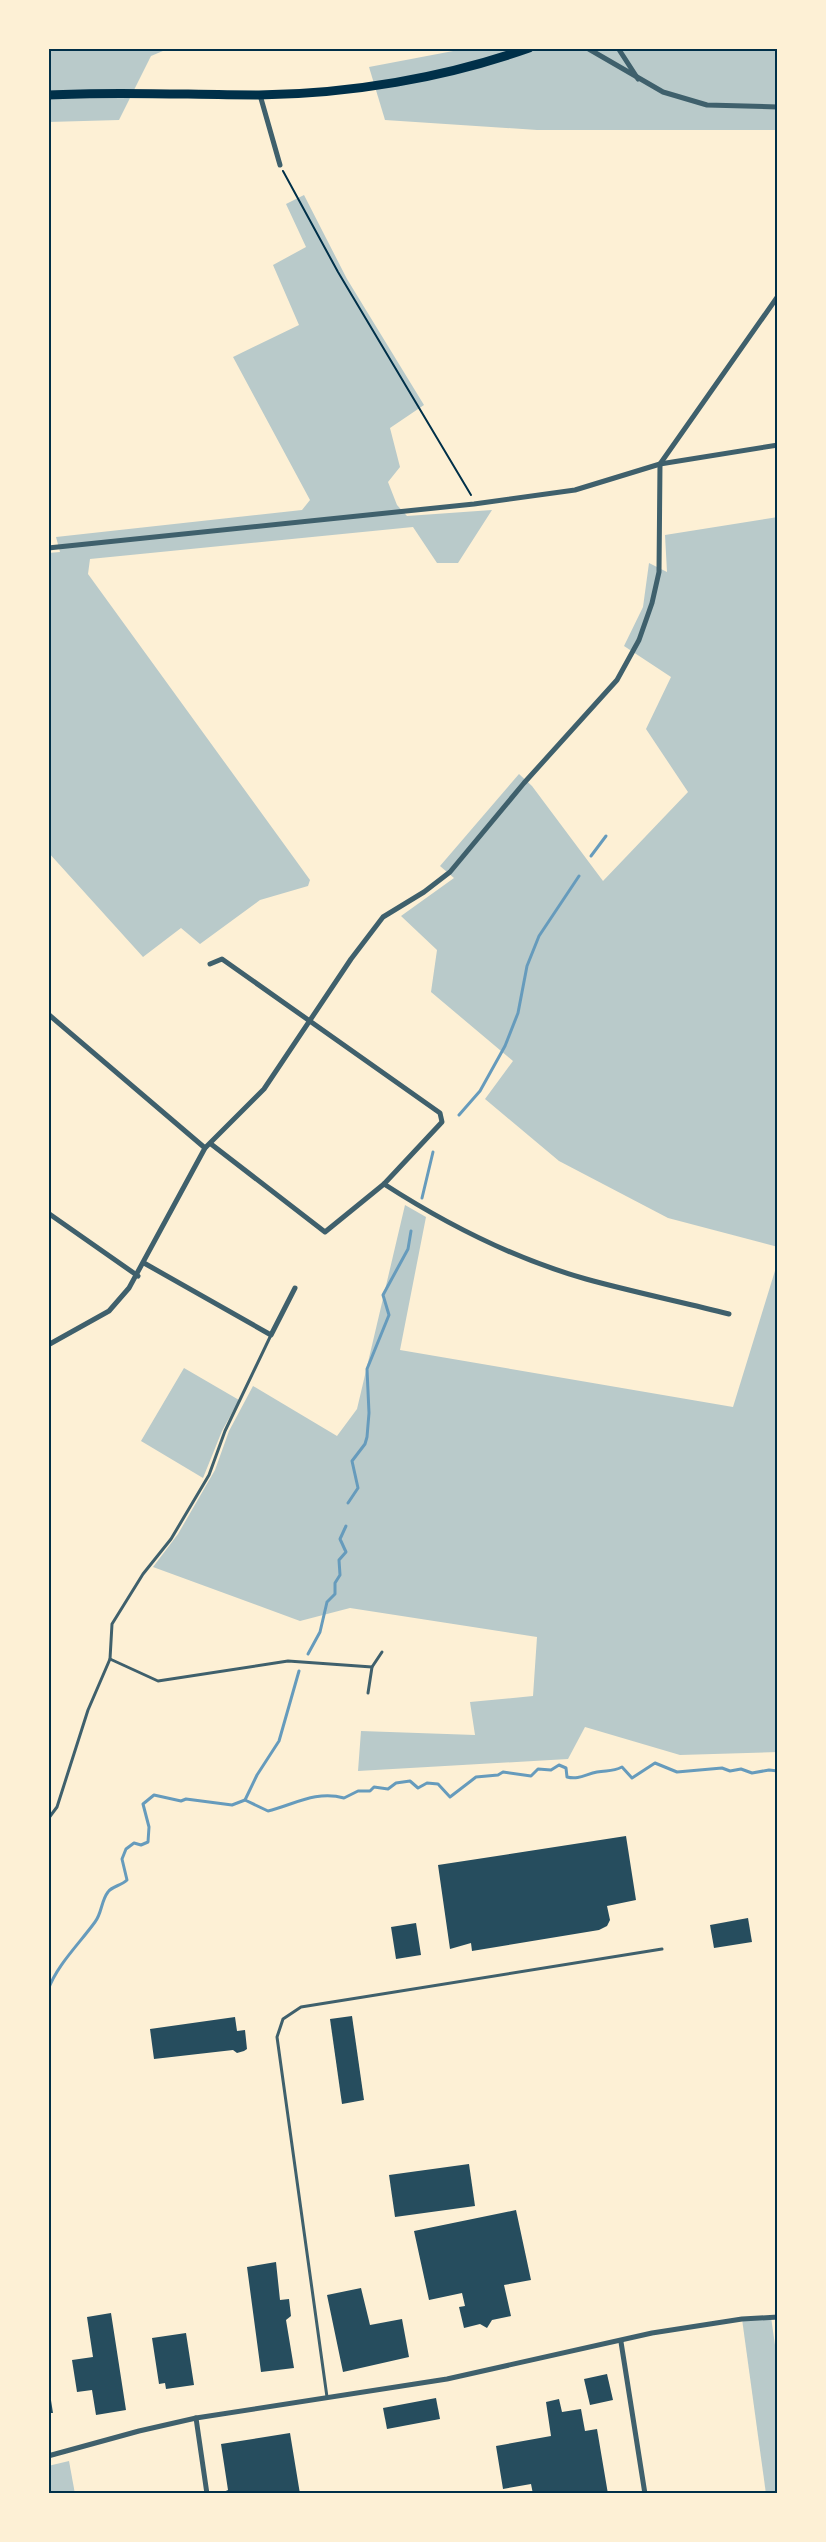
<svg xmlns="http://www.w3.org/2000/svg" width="826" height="2542" viewBox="0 0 826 2542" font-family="'Public Sans',sans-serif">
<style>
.green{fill:#b9caca}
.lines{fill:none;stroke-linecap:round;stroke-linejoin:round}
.stream{stroke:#669bbc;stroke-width:3}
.building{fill:#264d5e}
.path{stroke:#003049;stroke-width:2}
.service{stroke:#3f606c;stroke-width:3}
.minor{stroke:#3f606c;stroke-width:5}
.primary{stroke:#003049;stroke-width:9}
.neatline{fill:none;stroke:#003049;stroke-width:2}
</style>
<rect width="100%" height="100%" fill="#fdf0d5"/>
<g class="green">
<path d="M 48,48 L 170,48 L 151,56 L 119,120 L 48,122 Z"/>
<path d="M 469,48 L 778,48 L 778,130 L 537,130 L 385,120 L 369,67 Z"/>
<path d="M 304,195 L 347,279 L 424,405 L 390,428 L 400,467 L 388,482 L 397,505 L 407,516 L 492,510 L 458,563 L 437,563 L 413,527 L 90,559 L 88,574 L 310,880 L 308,886 L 260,900 L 200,944 L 181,928 L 143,957 L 48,852 L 48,553 L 60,552 L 56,537 L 302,510 L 310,500 L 233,357 L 299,325 L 273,265 L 306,247 L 286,204 Z"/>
<path d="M 778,517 L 778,1247 L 668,1218 L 559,1161 L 485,1099 L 513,1061 L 431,992 L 437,950 L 401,916 L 454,878 L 440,866 L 519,774 L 532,786 L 603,881 L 688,792 L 646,729 L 671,677 L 624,646 L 643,607 L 649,563 L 667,572 L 665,535 Z"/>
<path d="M 405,1205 L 426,1217 L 400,1350 L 733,1407 L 778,1261 L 778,1752 L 680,1755 L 585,1727 L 568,1759 L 358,1771 L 361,1731 L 475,1735 L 470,1702 L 533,1696 L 537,1637 L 350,1608 L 300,1621 L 153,1567 L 178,1534 L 215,1470 L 229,1431 L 253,1386 L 337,1436 L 357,1409 Z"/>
<path d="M 184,1368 L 239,1400 L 222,1431 L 203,1478 L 141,1441 Z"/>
<path d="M 771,2317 L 778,2366 L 778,2494 L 766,2494 L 742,2319 Z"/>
<path d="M 69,2461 L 75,2494 L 48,2494 L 48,2466 Z"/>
</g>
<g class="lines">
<g class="stream">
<path d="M 591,856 L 606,836"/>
<path d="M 459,1115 L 480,1091 L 505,1046 L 518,1013 L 527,966 L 539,936 L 579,876"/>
<path d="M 422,1198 L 433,1152"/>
<path d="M 348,1503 L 358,1488 L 352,1461 L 365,1444 L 367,1437 L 369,1413 L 367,1369 L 389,1315 L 383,1295 L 408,1249 L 411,1231"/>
<path d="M 308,1654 L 320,1632 L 327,1602 L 335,1594 L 335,1583 L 340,1575 L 339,1560 L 346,1552 L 340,1539 L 346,1526"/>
<path d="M 245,1800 L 257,1775 L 279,1741 L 299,1671"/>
<path d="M 48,1990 C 57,1965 79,1944 95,1922 C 102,1913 101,1901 108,1892 C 112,1886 121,1886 127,1880 L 122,1859 L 126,1849 L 134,1843 L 141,1845 L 148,1842 L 149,1827 L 143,1804 L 154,1795 L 181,1801 L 186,1799 L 232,1805 L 245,1800 L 268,1811 C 293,1805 316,1790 344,1798 L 358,1791 L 370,1791 L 374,1787 L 388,1789 L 396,1783 L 410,1781 L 418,1788 L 427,1783 L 438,1784 L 450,1797 L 476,1777 L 498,1775 L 503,1772 L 531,1776 L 538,1769 L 551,1770 L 559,1765 L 566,1768 L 567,1777 C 579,1780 586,1774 597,1772 C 607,1770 612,1772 622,1767 L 632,1778 L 655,1763 L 677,1772 L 722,1768 L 730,1771 L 741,1769 L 752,1773 L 769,1770 L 778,1771"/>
</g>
</g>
<g class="building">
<path d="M 626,1836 L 636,1900 L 607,1906 L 610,1920 L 607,1926 L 599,1930 L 472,1951 L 471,1943 L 450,1949 L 438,1865 Z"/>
<path d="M 748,1918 L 752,1942 L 714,1948 L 710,1925 Z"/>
<path d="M 416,1923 L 421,1955 L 396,1959 L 391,1927 Z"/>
<path d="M 352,2016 L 364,2100 L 342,2104 L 330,2019 Z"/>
<path d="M 235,2017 L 237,2031 L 245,2030 L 247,2049 L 244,2051 L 237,2053 L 233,2050 L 154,2059 L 150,2029 Z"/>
<path d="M 469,2164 L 475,2206 L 395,2217 L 389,2175 Z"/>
<path d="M 516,2210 L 531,2280 L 504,2285 L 511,2316 L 492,2320 L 487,2328 L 480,2324 L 464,2328 L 459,2307 L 465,2306 L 462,2293 L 429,2300 L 414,2231 Z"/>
<path d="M 276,2262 L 280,2300 L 289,2299 L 291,2316 L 286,2320 L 294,2368 L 261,2372 L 247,2267 Z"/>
<path d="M 361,2288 L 370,2325 L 402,2319 L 409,2357 L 343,2372 L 327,2295 Z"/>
<path d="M 111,2313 L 126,2410 L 96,2415 L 92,2390 L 77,2392 L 72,2360 L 93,2357 L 87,2317 Z"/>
<path d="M 186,2333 L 194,2385 L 166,2389 L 165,2383 L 159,2384 L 152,2338 Z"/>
<path d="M 607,2374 L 613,2400 L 590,2405 L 584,2379 Z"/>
<path d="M 48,2394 L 50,2394 L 53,2413 L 48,2413 Z"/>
<path d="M 436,2398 L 440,2419 L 387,2429 L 383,2408 Z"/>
<path d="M 559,2399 L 562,2412 L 581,2409 L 585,2431 L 597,2429 L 608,2494 L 533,2494 L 531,2484 L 503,2489 L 496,2446 L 551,2436 L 546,2402 Z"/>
<path d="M 290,2433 L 300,2494 L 219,2494 L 228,2490 L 221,2444 Z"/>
</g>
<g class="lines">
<path class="path" d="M 283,171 L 338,272 L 471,495"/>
<g class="service">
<path d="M 110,1659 L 158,1681 L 288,1661 L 372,1667"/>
<path d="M 368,1693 L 372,1667 L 382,1652"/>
<path d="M 48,1819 L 57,1807 L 88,1710 L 110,1659 L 112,1624 L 143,1574 L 171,1539 L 209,1475 L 225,1431 L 271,1335"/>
<path d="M 327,2397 L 277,2037 L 283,2019 L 301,2007 L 662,1949"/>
</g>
<g class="minor">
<path d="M 587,48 L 663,92 L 707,105 L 778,107"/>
<path d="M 618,48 L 638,79"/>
<path d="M 260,95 L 280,165"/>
<path d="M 48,548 L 474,504 L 575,490 L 660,464 L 778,445"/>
<path d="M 210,964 L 222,959 L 440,1113 L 442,1122 L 384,1184 L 325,1232 L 211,1144"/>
<path d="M 48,1014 L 205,1148"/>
<path d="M 384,1184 C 446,1224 515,1259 586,1279 C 633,1292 682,1302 729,1314"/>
<path d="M 48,1213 L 138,1276"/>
<path d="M 144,1263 L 271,1335 L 295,1288"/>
<path d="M 48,1345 L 109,1311 L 129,1288 L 205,1148 L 264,1089 L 351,959 L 383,917 L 424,892 L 450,872 L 524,783 L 617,680 L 639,640 L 652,603 L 659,572 L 660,464 L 778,296"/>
<path d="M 621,2342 L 645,2494"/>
<path d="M 196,2418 L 207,2494"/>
<path d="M 48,2456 L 139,2431 L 196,2418 L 447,2379 L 652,2333 L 742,2319 L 778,2317"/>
</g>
<path class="primary" d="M 48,95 C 118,91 188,95 259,95 C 349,94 444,78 529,48"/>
</g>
<rect width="826" height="2542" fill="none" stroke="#fdf0d5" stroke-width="99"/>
<rect x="50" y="50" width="726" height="2442" class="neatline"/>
</svg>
